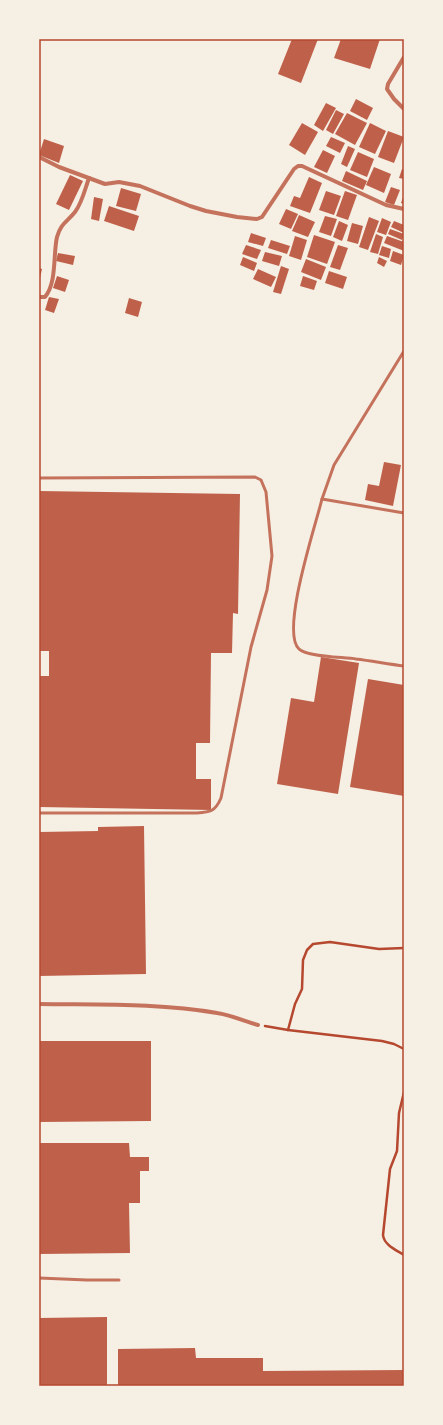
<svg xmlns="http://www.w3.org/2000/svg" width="443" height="1425" viewBox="0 0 443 1425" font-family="Poppins,sans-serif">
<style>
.building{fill:#bf614a}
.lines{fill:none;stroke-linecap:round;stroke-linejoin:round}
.path{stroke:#b5482f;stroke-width:2.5}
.service{stroke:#c5725c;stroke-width:3}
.minor{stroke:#c5725c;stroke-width:4}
.neatline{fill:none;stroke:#b5482f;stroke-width:1.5}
</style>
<rect width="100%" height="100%" fill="#f6efe4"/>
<g class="building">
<path d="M 292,39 L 318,39 L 301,83 L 278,74 Z"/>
<path d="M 341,39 L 380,39 L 370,69 L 334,58 Z"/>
<path d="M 356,99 L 373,108 L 367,120 L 350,111 Z"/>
<path d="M 326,103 L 336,108 L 323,131 L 314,125 Z"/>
<path d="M 336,110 L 344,114 L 333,134 L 326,130 Z"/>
<path d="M 347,113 L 367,123 L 355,145 L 335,134 Z"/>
<path d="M 302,123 L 318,132 L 305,155 L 289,145 Z"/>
<path d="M 370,123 L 386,131 L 375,154 L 359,147 Z"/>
<path d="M 388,131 L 404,137 L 394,163 L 378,157 Z"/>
<path d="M 331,137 L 345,143 L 340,153 L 326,146 Z"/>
<path d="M 44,139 L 64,146 L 59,163 L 39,155 Z"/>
<path d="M 348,146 L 355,149 L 347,167 L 341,164 Z"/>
<path d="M 323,150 L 335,156 L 327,173 L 314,167 Z"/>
<path d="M 358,152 L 374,159 L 367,177 L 350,170 Z"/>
<path d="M 374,167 L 391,174 L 384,193 L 366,185 Z"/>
<path d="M 402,169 L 404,169 L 404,179 L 399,178 Z"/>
<path d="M 346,171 L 367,181 L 363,190 L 342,181 Z"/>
<path d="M 70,175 L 83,181 L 69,210 L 56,204 Z"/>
<path d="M 309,177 L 322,183 L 310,213 L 290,206 L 294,196 L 300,198 Z"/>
<path d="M 391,187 L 400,190 L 394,205 L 385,202 Z"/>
<path d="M 121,188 L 141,194 L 136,211 L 116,206 Z"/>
<path d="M 326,191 L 341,196 L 334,215 L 319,210 Z"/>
<path d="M 345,191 L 357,195 L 348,220 L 336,216 Z"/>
<path d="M 404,194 L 404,204 L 401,203 Z"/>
<path d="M 94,197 L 103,199 L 99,221 L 91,219 Z"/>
<path d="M 109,206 L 139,216 L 134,231 L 104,221 Z"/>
<path d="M 286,209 L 298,214 L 291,229 L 279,224 Z"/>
<path d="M 299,215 L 315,222 L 308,237 L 292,231 Z"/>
<path d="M 325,216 L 337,219 L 331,236 L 319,232 Z"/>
<path d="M 369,217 L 379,221 L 368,250 L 359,247 Z"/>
<path d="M 382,218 L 391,222 L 386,235 L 377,232 Z"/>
<path d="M 339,221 L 348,225 L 342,241 L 333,237 Z"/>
<path d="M 394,221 L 404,225 L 404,233 L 391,227 Z"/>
<path d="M 352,223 L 363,226 L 358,244 L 347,241 Z"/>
<path d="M 390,229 L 404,234 L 402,240 L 388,234 Z"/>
<path d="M 251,233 L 266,238 L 263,246 L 248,242 Z"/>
<path d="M 376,234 L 383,237 L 378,254 L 370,252 Z"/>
<path d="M 314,235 L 335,242 L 327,264 L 307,257 Z"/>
<path d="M 295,236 L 307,240 L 301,260 L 289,256 Z"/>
<path d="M 387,236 L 404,242 L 404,251 L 384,243 Z"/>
<path d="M 271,240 L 290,246 L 287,254 L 268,248 Z"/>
<path d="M 246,245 L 261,250 L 257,259 L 242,254 Z"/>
<path d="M 338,245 L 348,248 L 340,270 L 330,267 Z"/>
<path d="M 382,246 L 391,249 L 389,258 L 379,255 Z"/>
<path d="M 393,251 L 404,255 L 401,265 L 390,261 Z"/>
<path d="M 265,252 L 282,256 L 279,266 L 262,261 Z"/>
<path d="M 58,253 L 75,256 L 73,265 L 56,261 Z"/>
<path d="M 243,257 L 257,263 L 254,271 L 240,265 Z"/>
<path d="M 379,257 L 387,261 L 384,267 L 377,263 Z"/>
<path d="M 306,259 L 326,267 L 321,280 L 301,272 Z"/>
<path d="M 281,266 L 289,269 L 281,294 L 273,292 Z"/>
<path d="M 39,268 L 42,269 L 40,278 L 39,278 Z"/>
<path d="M 258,269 L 276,277 L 271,287 L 253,279 Z"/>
<path d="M 329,271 L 347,277 L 343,289 L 325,283 Z"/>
<path d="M 57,276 L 69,280 L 65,292 L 53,288 Z"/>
<path d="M 303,276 L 317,281 L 314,290 L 300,286 Z"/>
<path d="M 49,297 L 59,299 L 54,313 L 45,310 Z"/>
<path d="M 129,298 L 142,302 L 138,317 L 125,313 Z"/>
<path d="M 384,462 L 401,465 L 393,506 L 365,500 L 368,484 L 379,486 Z"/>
<path d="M 39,491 L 240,494 L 238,614 L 233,613 L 232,653 L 211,653 L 210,743 L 196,743 L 196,779 L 211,779 L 211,810 L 39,807 L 39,676 L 49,676 L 49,651 L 39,651 Z"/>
<path d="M 321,657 L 359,663 L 338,794 L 277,784 L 291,698 L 314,702 Z"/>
<path d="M 368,679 L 404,685 L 404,796 L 350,787 Z"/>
<path d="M 144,826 L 146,974 L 39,976 L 39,832 L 98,831 L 98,827 Z"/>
<path d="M 39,1041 L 151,1041 L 151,1121 L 39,1122 Z"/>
<path d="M 39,1143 L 129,1143 L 130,1157 L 149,1157 L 149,1171 L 140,1171 L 140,1203 L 129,1203 L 130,1253 L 39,1254 Z"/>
<path d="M 107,1317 L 107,1386 L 39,1386 L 39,1318 Z"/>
<path d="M 195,1348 L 196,1358 L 263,1358 L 263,1371 L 404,1370 L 404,1386 L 118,1386 L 118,1349 Z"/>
</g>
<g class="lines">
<g class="path">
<path d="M 265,1026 L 288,1030 L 382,1041 L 394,1044 L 404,1049"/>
<path d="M 288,1030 L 295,1004 L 302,989 L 303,960 L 307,950 L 313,944 L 330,942 L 379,949 L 404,948"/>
<path d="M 404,1092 L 399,1113 L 397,1151 L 390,1169 L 383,1235 C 384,1245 396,1250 404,1255"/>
</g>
<g class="service">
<path d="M 404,351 L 334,465 L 322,499 L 404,513"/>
<path d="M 39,478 L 255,477 L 261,480 L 266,492 L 272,556 L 267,590 L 251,647 L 221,798 C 215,812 210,812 196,813 L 39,813"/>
<path d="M 322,499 C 316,524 280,632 299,649 C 307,657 344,657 356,659 C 372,661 388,664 404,666"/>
<path d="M 39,1278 L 87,1280 L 119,1280"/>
</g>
<g class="minor">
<path d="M 404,57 L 388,84 L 387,89 L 394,99 L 404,109"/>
<path d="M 39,157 L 59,167 L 105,184 L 119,182 L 140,186 L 190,206 L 206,211 L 237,217 L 257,219 L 262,217 L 294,169 L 298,166 L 302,166 L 386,205 L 404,209"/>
<path d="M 39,297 L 45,297 C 57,283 53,254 57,237 C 61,223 67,222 75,212 C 82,203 85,189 89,178"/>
<path d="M 39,1004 C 98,1005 159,1003 217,1013 C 231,1015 244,1021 258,1025"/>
</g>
</g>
<rect width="443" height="1425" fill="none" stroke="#f6efe4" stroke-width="80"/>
<rect x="40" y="40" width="363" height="1345" class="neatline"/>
</svg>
